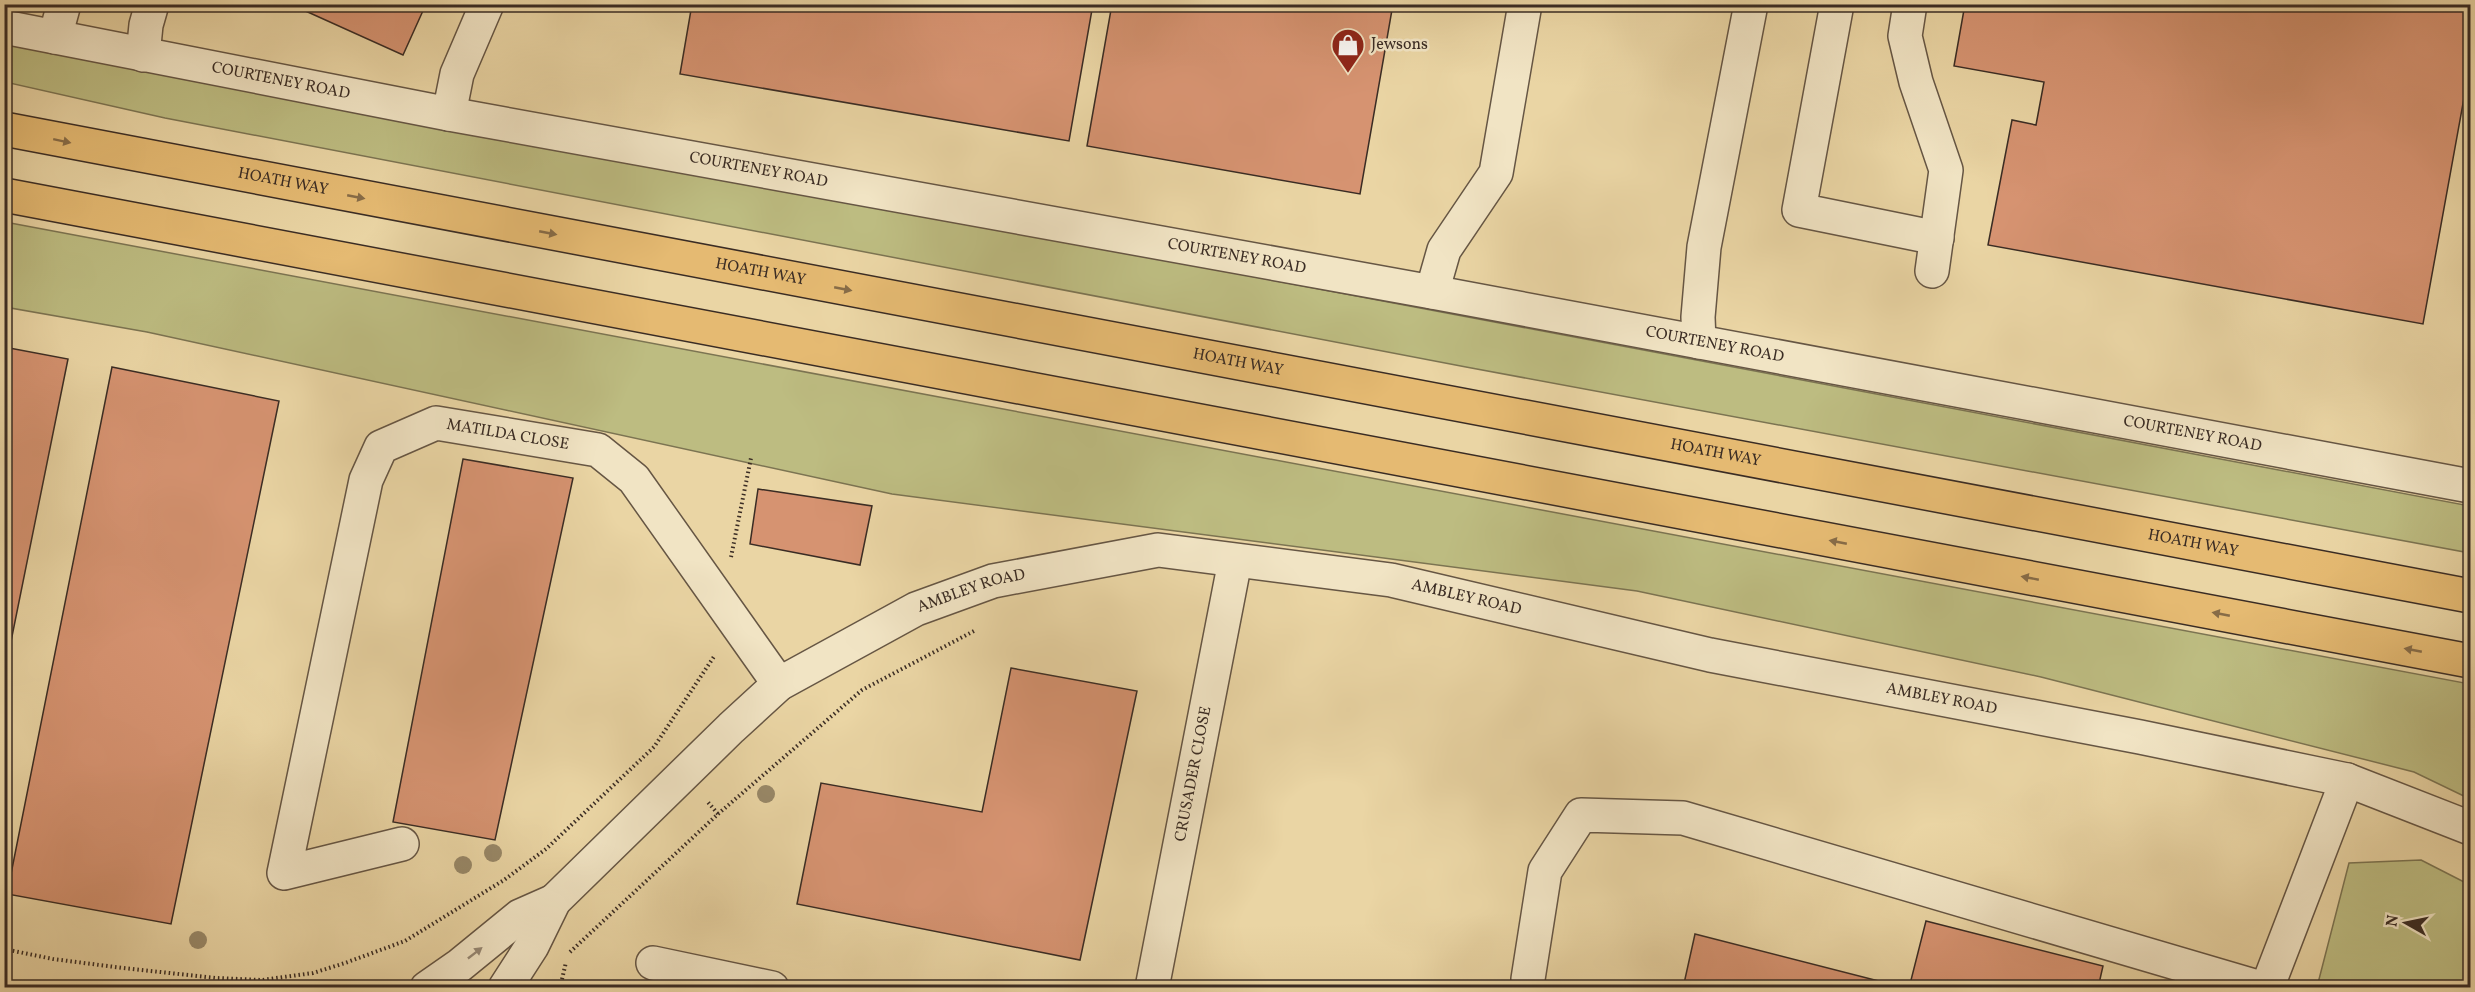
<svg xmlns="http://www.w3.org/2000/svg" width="2475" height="992" viewBox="0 0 2475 992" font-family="Vollkorn,serif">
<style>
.green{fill:#bdbc81;stroke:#7c7452;stroke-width:1.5}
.building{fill:#d69371;stroke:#3a2c24;stroke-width:1.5}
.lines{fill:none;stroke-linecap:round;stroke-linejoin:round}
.minor-casing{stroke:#665644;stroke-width:36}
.major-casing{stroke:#3a2c24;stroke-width:36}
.path{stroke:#3a2c24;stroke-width:4;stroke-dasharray:1.5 3;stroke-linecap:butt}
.minor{stroke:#f1e4c4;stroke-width:33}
.major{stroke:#e5ba72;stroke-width:33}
.tree{fill:#988868}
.oneway{fill:#876c47}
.oneway2{fill:#968874}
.labels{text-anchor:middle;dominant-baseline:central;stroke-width:5;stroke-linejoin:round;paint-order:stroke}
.poi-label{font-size:16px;fill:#3a2c24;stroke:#f1e4c4;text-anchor:start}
.street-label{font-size:16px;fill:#3a2c24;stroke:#f1e4c4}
</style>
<rect width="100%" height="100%" fill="#ead5a4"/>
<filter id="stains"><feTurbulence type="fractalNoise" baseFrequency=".00333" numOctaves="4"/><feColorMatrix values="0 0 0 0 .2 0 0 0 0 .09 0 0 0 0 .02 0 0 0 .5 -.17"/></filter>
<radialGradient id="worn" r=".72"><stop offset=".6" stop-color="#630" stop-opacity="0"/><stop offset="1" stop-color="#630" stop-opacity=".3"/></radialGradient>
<g class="green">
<path d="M 5,41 L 2470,506 L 2470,553 L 1466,367 L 165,118 L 5,82 Z"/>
<path d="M 5,222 L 2470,684 L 2470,799 L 2414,772 L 2041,677 L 1637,591 L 892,494 L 147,332 L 5,307 Z"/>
<path d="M 2421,860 L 2470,885 L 2470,987 L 2317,987 L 2349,863 Z"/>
</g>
<g class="building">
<path d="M 290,4 L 426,4 L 403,55 Z"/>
<path d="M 692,4 L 1093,4 L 1069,141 L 680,74 Z"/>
<path d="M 1112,4 L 1393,4 L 1360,194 L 1087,146 Z"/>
<path d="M 1965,4 L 2470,4 L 2470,65 L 2423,324 L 1988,245 L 2012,120 L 2036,125 L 2044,82 L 1954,66 Z"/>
<path d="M 4,347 L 68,359 L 4,676 Z"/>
<path d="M 112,367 L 279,401 L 171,924 L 7,894 Z"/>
<path d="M 463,459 L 573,478 L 495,840 L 393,822 Z"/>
<path d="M 758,489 L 872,506 L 860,565 L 750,544 Z"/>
<path d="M 1011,668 L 1137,691 L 1080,960 L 797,904 L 821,783 L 982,812 Z"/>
<path d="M 1926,921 L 2103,966 L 2098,988 L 1909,988 Z"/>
<path d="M 1695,934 L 1906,988 L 1683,988 Z"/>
</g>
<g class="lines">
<g class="minor-casing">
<g id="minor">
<path d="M 1837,4 L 1799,210 L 1937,238"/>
<path d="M 1910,4 L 1905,36 L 1916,82 L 1946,170 L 1932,271"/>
<path id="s1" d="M 4,27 L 449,114 L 1432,292 L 2470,486"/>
<path d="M 55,37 L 64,4"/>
<path d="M 143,55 L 146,25 L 152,4"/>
<path d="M 449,114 L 457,74 L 487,4"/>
<path d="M 1432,292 L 1444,250 L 1496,173 L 1525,4"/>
<path d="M 1699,342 L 1698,317 L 1704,247 L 1751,4"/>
<path id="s2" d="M 402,844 L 284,873 L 366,480 L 381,447 L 436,423 L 598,450 L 634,479 L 779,684"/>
<path d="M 653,963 L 772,988"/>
<path d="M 427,988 L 460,965 L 520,916 L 554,901"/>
<path id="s3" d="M 505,988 L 532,946 L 554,901 L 731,728 L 779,684 L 916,609 L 993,581 L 1158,550 L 1391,580 L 1710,655 L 2140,737 L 2347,780 L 2470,828"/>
<path id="s4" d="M 1152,988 L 1235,561"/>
<path d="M 1529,988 L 1528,979 L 1545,871 L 1581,815 L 1683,818 L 2261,988"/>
<path d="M 2267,988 L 2347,780"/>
</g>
</g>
<g class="major-casing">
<g id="major">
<path id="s5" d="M 4,129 L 2470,596"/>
<path d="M 4,195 L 2470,661"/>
</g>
</g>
<g class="path">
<path d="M 731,557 L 751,458"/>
<path d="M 718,814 L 862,690 L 974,631"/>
<path d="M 4,949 L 53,959 L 123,968 L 216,978 L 262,980 L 313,973 L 345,963 L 405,941 L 504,880 L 546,849 L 654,747 L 715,655"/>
<path d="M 570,952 L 718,814 L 707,801"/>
<path d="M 560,988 L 566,962"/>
</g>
<use href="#minor" class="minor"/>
<use href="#major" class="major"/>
</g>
<g class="tree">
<circle cx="766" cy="794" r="9"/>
<circle cx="493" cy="853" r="9"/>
<circle cx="463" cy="865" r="9"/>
<circle cx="198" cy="940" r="9"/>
</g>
<defs><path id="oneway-solid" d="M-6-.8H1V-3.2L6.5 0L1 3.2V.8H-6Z" transform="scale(1.5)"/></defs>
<g class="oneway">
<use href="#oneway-solid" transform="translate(62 141) rotate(12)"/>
<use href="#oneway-solid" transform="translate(356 197) rotate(11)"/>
<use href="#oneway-solid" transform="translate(548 233) rotate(11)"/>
<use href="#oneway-solid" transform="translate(843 289) rotate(11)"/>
<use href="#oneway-solid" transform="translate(1838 542) rotate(-169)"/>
<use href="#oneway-solid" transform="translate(2030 578) rotate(-169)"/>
<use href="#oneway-solid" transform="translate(2221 614) rotate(-169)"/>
<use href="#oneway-solid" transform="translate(2413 650) rotate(-169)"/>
</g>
<use class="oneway2" href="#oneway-solid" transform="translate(475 953) rotate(-38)"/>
<defs>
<g id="shop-pin" transform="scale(1.725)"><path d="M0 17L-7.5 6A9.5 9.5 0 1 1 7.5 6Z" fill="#8f2418" stroke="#f1e4c4"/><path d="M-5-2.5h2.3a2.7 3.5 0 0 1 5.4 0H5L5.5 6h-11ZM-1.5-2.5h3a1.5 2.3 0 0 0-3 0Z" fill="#fff"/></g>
</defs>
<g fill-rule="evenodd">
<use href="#shop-pin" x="1348" y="45"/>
</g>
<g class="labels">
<g class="poi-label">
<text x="1371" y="45">Jewsons</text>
</g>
<g class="street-label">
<text stroke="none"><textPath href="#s1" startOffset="282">COURTENEY ROAD</textPath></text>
<text stroke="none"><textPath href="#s1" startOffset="768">COURTENEY ROAD</textPath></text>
<text stroke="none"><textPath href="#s5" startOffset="284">HOATH WAY</textPath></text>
<text stroke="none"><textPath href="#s1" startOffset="1254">COURTENEY ROAD</textPath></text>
<text stroke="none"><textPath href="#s5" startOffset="770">HOATH WAY</textPath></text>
<text stroke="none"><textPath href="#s1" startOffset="1740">COURTENEY ROAD</textPath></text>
<text stroke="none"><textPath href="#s5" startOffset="1256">HOATH WAY</textPath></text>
<text stroke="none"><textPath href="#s1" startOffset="2226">COURTENEY ROAD</textPath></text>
<text stroke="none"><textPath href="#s2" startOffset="692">MATILDA CLOSE</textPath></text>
<text stroke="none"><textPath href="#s5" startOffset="1742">HOATH WAY</textPath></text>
<text stroke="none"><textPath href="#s5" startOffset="2228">HOATH WAY</textPath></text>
<text stroke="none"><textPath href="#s3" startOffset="627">AMBLEY ROAD</textPath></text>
<text stroke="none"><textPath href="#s3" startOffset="1131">AMBLEY ROAD</textPath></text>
<text stroke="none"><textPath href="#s3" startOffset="1617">AMBLEY ROAD</textPath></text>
<text stroke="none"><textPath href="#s4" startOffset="218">CRUSADER CLOSE</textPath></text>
</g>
</g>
<rect width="2475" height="992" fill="none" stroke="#ead5a4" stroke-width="24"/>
<rect x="6" y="6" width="2463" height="980" fill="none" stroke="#3a2c24" stroke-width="3"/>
<rect x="12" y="12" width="2451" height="968" fill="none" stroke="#3a2c24" stroke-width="1.5"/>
<g transform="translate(2406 923) rotate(279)" stroke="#f1e4c4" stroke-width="4.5" paint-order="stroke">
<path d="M0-4.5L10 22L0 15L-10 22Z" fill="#3a2c24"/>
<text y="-9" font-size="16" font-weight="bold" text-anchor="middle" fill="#3a2c24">N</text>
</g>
<rect width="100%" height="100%" filter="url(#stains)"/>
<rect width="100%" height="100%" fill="url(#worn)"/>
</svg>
